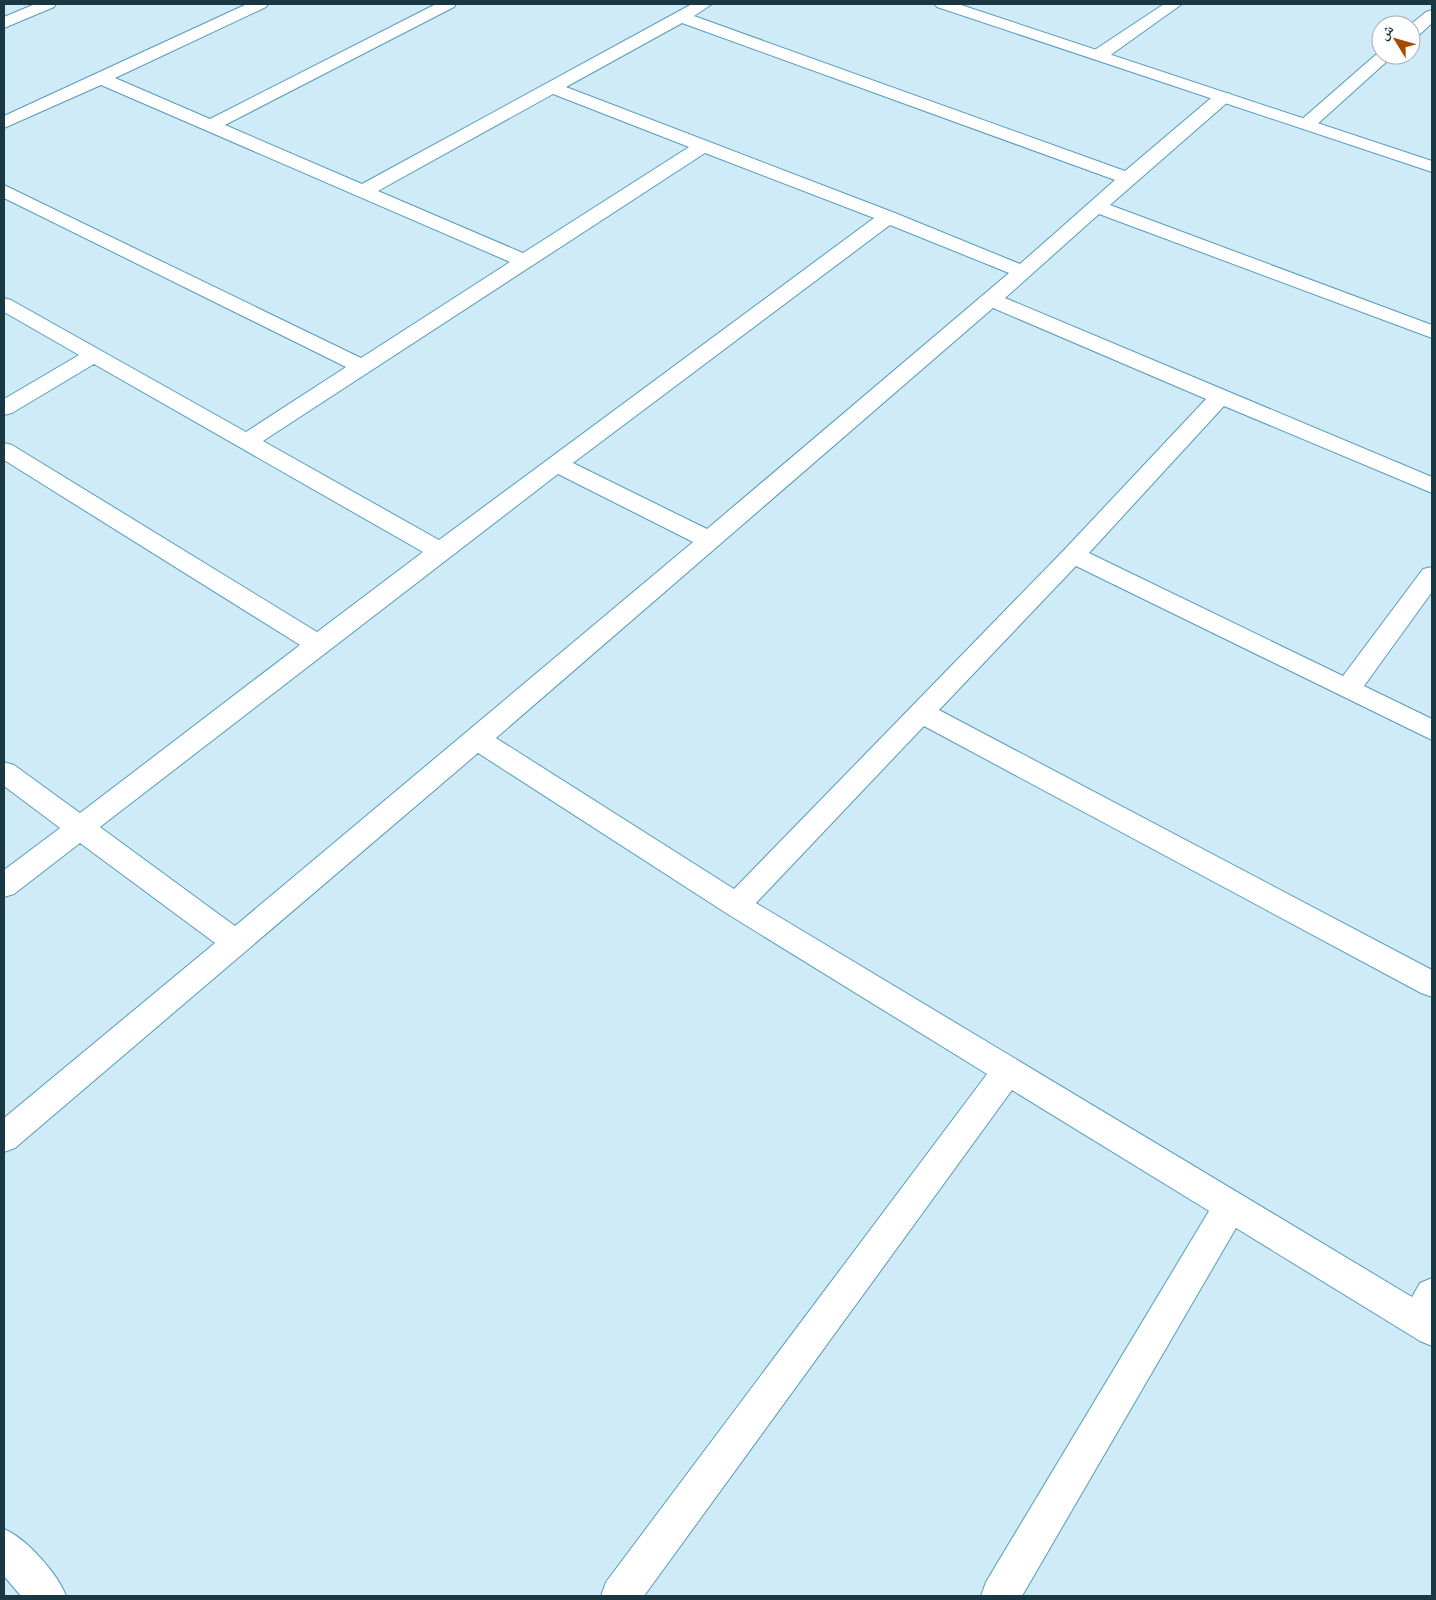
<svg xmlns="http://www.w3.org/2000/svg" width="1436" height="1600" viewBox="0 0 1436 1600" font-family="'Varela Round','Noto Naskh Arabic',sans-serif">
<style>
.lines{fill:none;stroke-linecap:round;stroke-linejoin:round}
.street-casing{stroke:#559cba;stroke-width:2}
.highway-casing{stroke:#559cba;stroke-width:2}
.street{fill:#fff;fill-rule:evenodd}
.highway{fill:#fff;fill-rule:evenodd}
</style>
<rect width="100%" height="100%" fill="#d0ebf8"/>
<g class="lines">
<g class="street-casing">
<g id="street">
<path d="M 35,4 L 56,4 L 54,7 L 4,28 L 4,17 Z"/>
<path d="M 247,4 L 268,4 L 266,7 L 115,78 L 210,119 L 436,4 L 456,4 L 454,7 L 225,125 L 362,184 L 692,4 L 712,4 L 694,16 L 1125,171 L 1217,93 L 1229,93 L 1232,97 L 1229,101 L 1110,205 L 1432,325 L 1432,338 L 1099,214 L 1005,298 L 1432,477 L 1432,493 L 1224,406 L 1089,553 L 1343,676 L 1423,569 L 1432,567 L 1432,592 L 1364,686 L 1432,719 L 1432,740 L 1076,566 L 939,710 L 1432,970 L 1432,997 L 1421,993 L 924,726 L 756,903 L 1412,1297 L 1420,1283 L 1432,1278 L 1432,1346 L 1420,1341 L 1236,1228 L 1022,1596 L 981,1596 L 986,1582 L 1209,1211 L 1012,1090 L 644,1596 L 601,1596 L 606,1582 L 987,1074 L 726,913 L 478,753 L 15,1148 L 4,1152 L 4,1118 L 215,943 L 80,843 L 14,894 L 4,897 L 4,870 L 60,828 L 4,786 L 4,762 L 14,765 L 80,813 L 300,645 L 4,460 L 4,443 L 12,445 L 317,632 L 423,552 L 94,364 L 12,413 L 4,415 L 4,399 L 79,355 L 4,312 L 4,298 L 11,300 L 246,432 L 346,367 L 4,198 L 4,185 L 361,358 L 510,262 L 101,85 L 4,128 L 4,116 ZM 682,23 L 1115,180 L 1020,264 L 895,213 L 566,87 ZM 553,94 L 689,147 L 523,253 L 378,191 ZM 705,153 L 874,218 L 439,540 L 263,441 ZM 890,225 L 1009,273 L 707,529 L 573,463 ZM 993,308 L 1206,399 L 1065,549 L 734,889 L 496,738 ZM 558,474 L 693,542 L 235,926 L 100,827 Z"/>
<path d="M 1164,4 L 1182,4 L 1105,59 L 1093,59 L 1091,55 L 1093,51 Z"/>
<path d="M 1432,10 L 1432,23 L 1417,37 L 1411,38 L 1410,25 L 1426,12 Z"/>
<path d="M 1380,51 L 1381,55 L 1394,55 L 1313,128 L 1301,128 L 1298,124 L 1301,120 Z"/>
<path d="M 4,1529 C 26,1538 58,1574 66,1596 L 21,1596 L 4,1576 Z"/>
</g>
</g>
<g class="highway-casing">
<path id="highway" d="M 935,4 L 958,4 L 1432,161 L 1432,172 L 937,7 Z"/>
</g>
<use href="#street" class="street"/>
<use href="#highway" class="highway"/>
</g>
<rect width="1436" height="1600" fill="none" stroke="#1a3744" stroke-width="10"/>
<g transform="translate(1396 40) rotate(307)"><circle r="24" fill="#ffffff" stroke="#a3afb4"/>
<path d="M0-4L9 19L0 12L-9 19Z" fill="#a94801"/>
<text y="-8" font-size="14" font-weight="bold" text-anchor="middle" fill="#1a3744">ش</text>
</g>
</svg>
